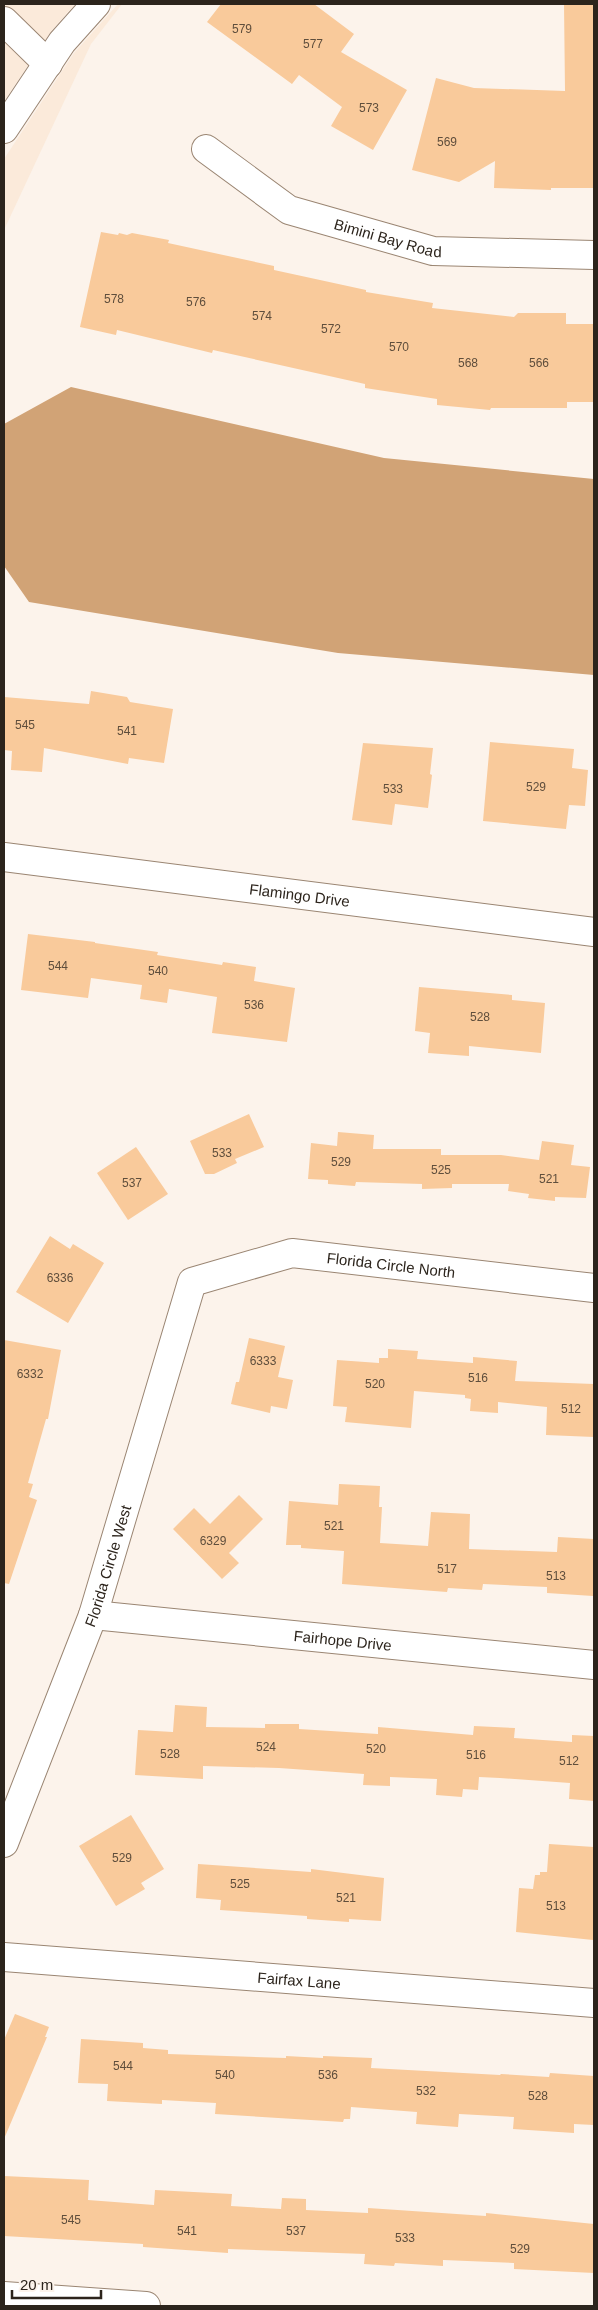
<svg xmlns="http://www.w3.org/2000/svg" width="598" height="2310" viewBox="0 0 598 2310" font-family="Arial,sans-serif">
<style>
.built{fill:#fbeada}
.water{fill:#d1a376}
.building{fill:#f9ca9b}
.lines{fill:none;stroke-linecap:round;stroke-linejoin:round}
.minor-casing{stroke:#9a8572;stroke-width:30}
.minor{stroke:#fff;stroke-width:28}
.labels{text-anchor:middle;dominant-baseline:central;stroke-width:4;stroke-linejoin:round;paint-order:stroke}
.number-label{font-size:12px;fill:#5f4e3c}
.street-label{font-size:15px;fill:#2c241c;stroke:#fcf3eb}
</style>
<rect width="100%" height="100%" fill="#fcf3eb"/>
<g class="built">
<path d="M 4,4 L 75,4 L 52,30 L 4,101 Z"/>
<path d="M 118,4 L 122,4 L 91,44 L 4,230 L 4,159 L 74,53 Z"/>
</g>
<path class="water" d="M 71,387 L 384,458 L 594,479 L 594,675 L 338,653 L 29,602 L 4,566 L 4,424 Z"/>
<g class="building">
<path d="M 221,4 L 314,4 L 354,34 L 341,52 L 407,90 L 373,150 L 331,126 L 342,107 L 299,75 L 292,84 L 207,22 Z"/>
<path d="M 564,4 L 594,4 L 594,188 L 551,188 L 551,190 L 494,188 L 495,161 L 459,182 L 412,170 L 436,78 L 474,88 L 565,91 Z"/>
<path d="M 101,232 L 118,235 L 119,233 L 127,235 L 132,233 L 169,240 L 168,243 L 274,266 L 274,270 L 366,290 L 366,292 L 433,303 L 432,308 L 514,317 L 518,313 L 566,313 L 566,324 L 594,324 L 594,402 L 567,402 L 567,408 L 491,408 L 490,410 L 437,405 L 437,399 L 365,388 L 365,384 L 213,350 L 212,353 L 117,330 L 116,335 L 80,327 Z"/>
<path d="M 91,691 L 127,697 L 130,702 L 173,709 L 164,763 L 129,758 L 128,764 L 44,748 L 42,772 L 11,770 L 12,751 L 4,750 L 4,697 L 89,704 Z"/>
<path d="M 490,742 L 574,749 L 572,768 L 588,770 L 585,806 L 569,805 L 566,829 L 483,821 Z"/>
<path d="M 363,743 L 433,748 L 430,774 L 432,775 L 428,808 L 395,804 L 392,825 L 352,820 Z"/>
<path d="M 28,934 L 95,942 L 95,943 L 158,952 L 157,955 L 222,965 L 223,962 L 256,967 L 254,981 L 295,988 L 287,1042 L 212,1033 L 217,997 L 169,989 L 167,1003 L 140,999 L 142,985 L 91,978 L 88,998 L 21,990 Z"/>
<path d="M 419,987 L 512,995 L 512,1000 L 545,1003 L 541,1053 L 469,1046 L 469,1056 L 428,1053 L 430,1033 L 415,1031 Z"/>
<path d="M 249,1114 L 264,1147 L 235,1159 L 237,1163 L 214,1174 L 205,1174 L 190,1141 Z"/>
<path d="M 338,1132 L 374,1135 L 373,1149 L 441,1149 L 441,1155 L 501,1155 L 539,1160 L 542,1141 L 574,1145 L 571,1165 L 590,1167 L 586,1198 L 555,1197 L 555,1201 L 528,1198 L 529,1194 L 508,1191 L 509,1184 L 452,1184 L 452,1188 L 422,1189 L 422,1184 L 356,1182 L 355,1186 L 328,1184 L 328,1180 L 308,1179 L 311,1143 L 337,1146 Z"/>
<path d="M 136,1147 L 168,1194 L 128,1220 L 97,1173 Z"/>
<path d="M 50,1236 L 70,1249 L 73,1244 L 104,1263 L 68,1323 L 16,1292 Z"/>
<path d="M 249,1338 L 285,1346 L 278,1377 L 293,1380 L 287,1409 L 271,1406 L 270,1413 L 231,1404 L 236,1382 L 239,1382 Z"/>
<path d="M 4,1340 L 61,1350 L 48,1419 L 46,1419 L 28,1483 L 33,1484 L 29,1497 L 37,1500 L 9,1584 L 4,1583 Z"/>
<path d="M 388,1349 L 418,1351 L 417,1359 L 473,1363 L 473,1357 L 517,1361 L 515,1381 L 594,1384 L 594,1437 L 546,1435 L 547,1407 L 498,1402 L 498,1413 L 470,1411 L 471,1399 L 465,1398 L 465,1395 L 414,1391 L 411,1428 L 345,1422 L 347,1407 L 333,1406 L 337,1360 L 379,1363 L 379,1358 L 388,1358 Z"/>
<path d="M 339,1484 L 380,1486 L 379,1507 L 382,1507 L 380,1543 L 428,1546 L 431,1512 L 470,1514 L 469,1549 L 557,1552 L 558,1537 L 594,1539 L 593,1596 L 547,1593 L 547,1587 L 483,1584 L 482,1590 L 448,1588 L 447,1592 L 342,1584 L 344,1551 L 301,1548 L 301,1545 L 286,1545 L 289,1501 L 338,1505 Z"/>
<path d="M 239,1495 L 263,1519 L 229,1553 L 239,1563 L 222,1579 L 173,1529 L 194,1508 L 210,1524 Z"/>
<path d="M 175,1705 L 207,1707 L 206,1727 L 265,1728 L 265,1724 L 299,1724 L 299,1729 L 378,1734 L 378,1727 L 473,1735 L 474,1726 L 515,1728 L 514,1738 L 572,1742 L 572,1735 L 594,1736 L 594,1801 L 569,1799 L 570,1783 L 500,1778 L 479,1777 L 478,1790 L 463,1789 L 462,1797 L 436,1795 L 437,1779 L 390,1777 L 390,1786 L 363,1785 L 364,1774 L 279,1768 L 203,1766 L 203,1779 L 135,1775 L 138,1730 L 173,1732 Z"/>
<path d="M 131,1815 L 164,1869 L 141,1883 L 145,1889 L 116,1906 L 79,1846 Z"/>
<path d="M 549,1844 L 594,1847 L 593,1940 L 516,1932 L 519,1888 L 533,1889 L 535,1875 L 540,1875 L 540,1872 L 547,1872 Z"/>
<path d="M 198,1864 L 311,1872 L 311,1869 L 384,1878 L 381,1921 L 349,1919 L 349,1922 L 307,1919 L 307,1916 L 220,1910 L 221,1900 L 196,1898 Z"/>
<path d="M 15,2014 L 49,2027 L 45,2037 L 47,2037 L 4,2139 L 4,2040 Z"/>
<path d="M 81,2039 L 143,2043 L 143,2048 L 168,2050 L 168,2054 L 286,2058 L 286,2056 L 323,2058 L 323,2056 L 372,2058 L 371,2068 L 500,2075 L 501,2074 L 549,2077 L 550,2073 L 594,2076 L 594,2125 L 574,2124 L 574,2133 L 513,2129 L 514,2117 L 459,2114 L 458,2127 L 416,2124 L 417,2112 L 351,2107 L 350,2119 L 344,2119 L 343,2122 L 215,2114 L 216,2103 L 162,2100 L 162,2104 L 107,2101 L 108,2084 L 78,2083 Z"/>
<path d="M 4,2176 L 89,2180 L 88,2200 L 154,2205 L 155,2190 L 232,2194 L 231,2206 L 281,2209 L 282,2198 L 306,2199 L 306,2210 L 368,2213 L 368,2208 L 486,2216 L 486,2213 L 594,2224 L 594,2273 L 514,2269 L 514,2263 L 443,2260 L 443,2266 L 395,2263 L 394,2266 L 364,2264 L 365,2254 L 228,2249 L 228,2253 L 143,2247 L 143,2244 L 4,2236 Z"/>
</g>
<g class="lines">
<g class="minor-casing">
<g id="minor">
<path d="M 4,21 L 48,64"/>
<path d="M 4,129 L 62,42 L 96,4"/>
<path id="s1" d="M 206,149 L 289,210 L 433,251 L 594,255"/>
<path id="s2" d="M 4,857 L 594,932"/>
<path id="s3" d="M 93,1615 L 594,1665"/>
<path id="s4" d="M 4,1843 L 93,1615 L 192,1282 L 292,1253 L 594,1288"/>
<path id="s5" d="M 4,1957 L 594,2003"/>
<path d="M 4,2296 L 146,2306"/>
</g>
</g>
<use href="#minor" class="minor"/>
</g>
<g class="labels">
<g class="number-label">
<text x="242" y="29">579</text>
<text x="313" y="44">577</text>
<text x="369" y="108">573</text>
<text x="447" y="142">569</text>
<text x="114" y="299">578</text>
<text x="196" y="302">576</text>
<text x="262" y="316">574</text>
<text x="331" y="329">572</text>
<text x="399" y="347">570</text>
<text x="468" y="363">568</text>
<text x="539" y="363">566</text>
<text x="25" y="725">545</text>
<text x="127" y="731">541</text>
<text x="536" y="787">529</text>
<text x="393" y="789">533</text>
<text x="58" y="966">544</text>
<text x="158" y="971">540</text>
<text x="254" y="1005">536</text>
<text x="480" y="1017">528</text>
<text x="222" y="1153">533</text>
<text x="341" y="1162">529</text>
<text x="441" y="1170">525</text>
<text x="549" y="1179">521</text>
<text x="132" y="1183">537</text>
<text x="60" y="1278">6336</text>
<text x="263" y="1361">6333</text>
<text x="30" y="1374">6332</text>
<text x="478" y="1378">516</text>
<text x="375" y="1384">520</text>
<text x="571" y="1409">512</text>
<text x="334" y="1526">521</text>
<text x="213" y="1541">6329</text>
<text x="447" y="1569">517</text>
<text x="556" y="1576">513</text>
<text x="266" y="1747">524</text>
<text x="376" y="1749">520</text>
<text x="170" y="1754">528</text>
<text x="476" y="1755">516</text>
<text x="569" y="1761">512</text>
<text x="122" y="1858">529</text>
<text x="240" y="1884">525</text>
<text x="346" y="1898">521</text>
<text x="556" y="1906">513</text>
<text x="123" y="2066">544</text>
<text x="225" y="2075">540</text>
<text x="328" y="2075">536</text>
<text x="426" y="2091">532</text>
<text x="538" y="2096">528</text>
<text x="71" y="2220">545</text>
<text x="187" y="2231">541</text>
<text x="296" y="2231">537</text>
<text x="405" y="2238">533</text>
<text x="520" y="2249">529</text>
</g>
<g class="street-label">
<text stroke="none"><textPath href="#s1" startOffset="206">Bimini Bay Road</textPath></text>
<text stroke="none"><textPath href="#s2" startOffset="298">Flamingo Drive</textPath></text>
<text stroke="none"><textPath href="#s4" startOffset="796">Florida Circle North</textPath></text>
<text stroke="none"><textPath href="#s4" startOffset="296">Florida Circle West</textPath></text>
<text stroke="none"><textPath href="#s3" startOffset="251">Fairhope Drive</textPath></text>
<text stroke="none"><textPath href="#s5" startOffset="296">Fairfax Lane</textPath></text>
</g>
</g>
<rect width="598" height="2310" fill="none" stroke="#2c241c" stroke-width="10"/>
<path d="M12 2290v8h89v-8" fill="none" stroke="#2c241c" stroke-width="2.5"/>
<text x="20" y="2290" font-size="15" fill="#2c241c" stroke="#fcf3eb" stroke-width="4" paint-order="stroke">20 m</text>
</svg>
